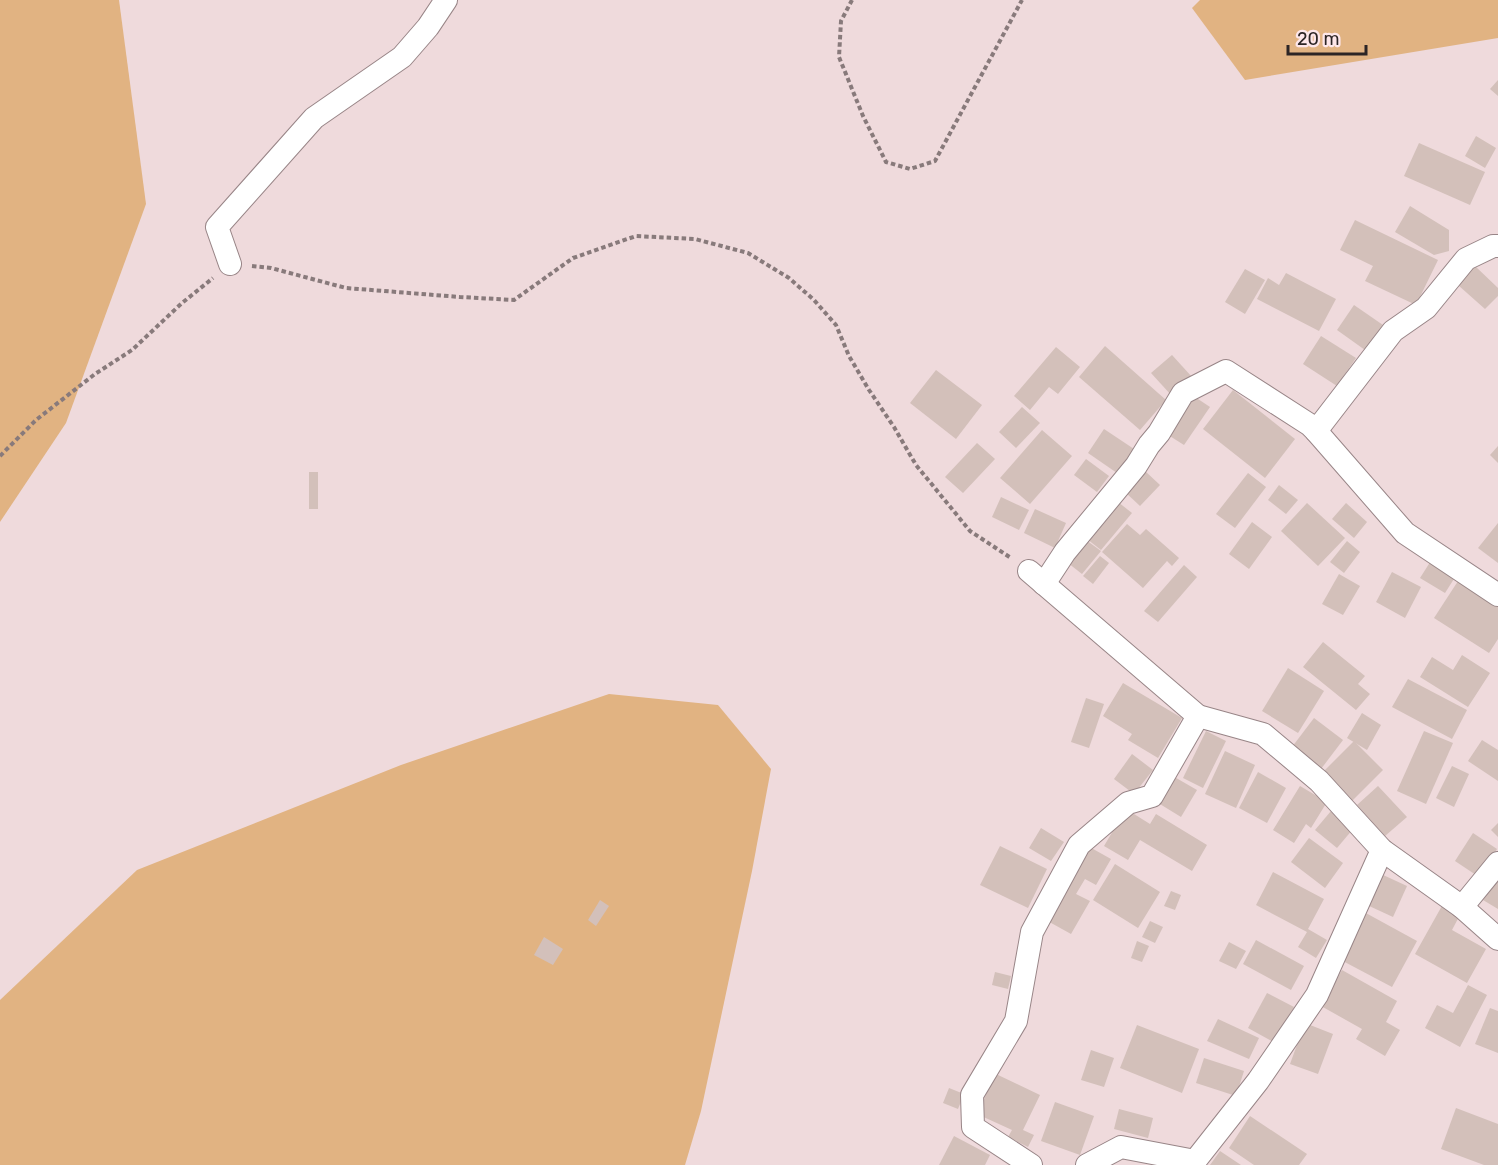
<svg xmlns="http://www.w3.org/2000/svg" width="1498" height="1165" viewBox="0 0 1498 1165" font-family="Rubik,sans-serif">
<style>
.green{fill:#e1b382}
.building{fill:#d3c0ba}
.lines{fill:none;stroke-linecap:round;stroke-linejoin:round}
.minor-casing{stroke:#988587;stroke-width:24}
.path{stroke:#887a7b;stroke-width:4;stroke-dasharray:4.5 3;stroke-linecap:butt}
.minor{stroke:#fff;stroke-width:22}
</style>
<rect width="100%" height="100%" fill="#efdadc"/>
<g class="green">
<path d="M 0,0 L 119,0 L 146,204 L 66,423 L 0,522 Z"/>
<path d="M 1200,0 L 1498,0 L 1498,38 L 1245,80 L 1192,8 Z"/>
<path d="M 609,694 L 718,705 L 771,769 L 752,871 L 701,1111 L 685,1165 L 0,1165 L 0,1000 L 137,870 L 401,765 Z"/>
</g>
<g class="building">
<path d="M 1498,80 L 1498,96 L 1490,89 Z"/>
<path d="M 1476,136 L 1496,148 L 1485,168 L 1465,156 Z"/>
<path d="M 1419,143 L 1485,172 L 1470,205 L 1404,176 Z"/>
<path d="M 1410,206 L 1449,230 L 1449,251 L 1434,255 L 1395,232 Z"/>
<path d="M 1355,220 L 1438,260 L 1416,305 L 1365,281 L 1373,266 L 1340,250 Z"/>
<path d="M 1475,266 L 1498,288 L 1498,296 L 1485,309 L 1458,285 Z"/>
<path d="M 1245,269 L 1265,280 L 1245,314 L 1225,302 Z"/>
<path d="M 1286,273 L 1336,299 L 1319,331 L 1257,299 L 1268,278 L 1279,285 Z"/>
<path d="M 1354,305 L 1383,325 L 1365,350 L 1337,330 Z"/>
<path d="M 1321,336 L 1356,358 L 1337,386 L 1303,364 Z"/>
<path d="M 1105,346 L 1166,400 L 1140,430 L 1079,377 Z"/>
<path d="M 1056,347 L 1080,367 L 1058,394 L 1049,387 L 1030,410 L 1014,396 Z"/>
<path d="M 1172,355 L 1192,377 L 1172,396 L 1151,373 Z"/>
<path d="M 936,370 L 982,405 L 956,439 L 910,403 Z"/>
<path d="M 1233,390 L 1295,439 L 1265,478 L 1203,429 Z"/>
<path d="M 1192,395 L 1210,407 L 1184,445 L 1165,433 Z"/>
<path d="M 1022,407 L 1040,423 L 1016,448 L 999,432 Z"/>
<path d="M 1104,429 L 1134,449 L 1117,473 L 1088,453 Z"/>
<path d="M 1042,430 L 1072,456 L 1030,504 L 1000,478 Z"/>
<path d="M 977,443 L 995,459 L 963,493 L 945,477 Z"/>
<path d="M 1498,446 L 1498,463 L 1490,455 Z"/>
<path d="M 1086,459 L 1109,476 L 1097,492 L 1074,475 Z"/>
<path d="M 1145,471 L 1160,485 L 1140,506 L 1124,491 Z"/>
<rect x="309" y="472" width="9" height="37"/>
<path d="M 1248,473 L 1266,487 L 1235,528 L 1216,514 Z"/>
<path d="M 1279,485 L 1298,500 L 1286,514 L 1268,500 Z"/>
<path d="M 1001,497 L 1029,510 L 1019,530 L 992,517 Z"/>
<path d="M 1118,502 L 1132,513 L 1101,550 L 1087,539 Z"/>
<path d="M 1307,503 L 1345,538 L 1318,566 L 1281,531 Z"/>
<path d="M 1346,503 L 1367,522 L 1354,538 L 1332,519 Z"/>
<path d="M 1035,509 L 1066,523 L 1055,548 L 1024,533 Z"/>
<path d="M 1252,522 L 1272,537 L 1249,569 L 1229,554 Z"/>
<path d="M 1498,523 L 1498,563 L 1478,548 Z"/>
<path d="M 1127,524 L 1140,535 L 1146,529 L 1179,558 L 1172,566 L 1167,561 L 1143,588 L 1102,552 Z"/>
<path d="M 1086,540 L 1101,551 L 1082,574 L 1068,563 Z"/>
<path d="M 1347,541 L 1360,552 L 1344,573 L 1330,562 Z"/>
<path d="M 1100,556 L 1109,563 L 1093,584 L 1083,576 Z"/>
<path d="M 1434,556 L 1459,571 L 1445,593 L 1420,578 Z"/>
<path d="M 1184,565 L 1197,577 L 1158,622 L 1144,611 Z"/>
<path d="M 1392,572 L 1421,587 L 1405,618 L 1376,602 Z"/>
<path d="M 1339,574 L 1360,586 L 1343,615 L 1322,604 Z"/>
<path d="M 1460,578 L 1498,602 L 1498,639 L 1489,653 L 1434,618 Z"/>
<path d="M 1323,642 L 1365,676 L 1358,684 L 1370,694 L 1356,710 L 1303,667 Z"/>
<path d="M 1462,655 L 1490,673 L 1468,707 L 1420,677 L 1432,657 L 1453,670 Z"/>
<path d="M 1288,668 L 1324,691 L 1298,733 L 1262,711 Z"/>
<path d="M 1408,679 L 1467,710 L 1452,739 L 1392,707 Z"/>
<path d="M 1123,683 L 1182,718 L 1158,758 L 1128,740 L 1132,734 L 1103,716 Z"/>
<path d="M 1086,698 L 1104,704 L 1089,748 L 1071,742 Z"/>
<path d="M 1362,713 L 1381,725 L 1367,750 L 1347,738 Z"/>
<path d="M 1314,718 L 1343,740 L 1321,769 L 1292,747 Z"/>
<path d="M 1206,731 L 1226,741 L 1203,788 L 1183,778 Z"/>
<path d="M 1424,731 L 1453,743 L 1426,804 L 1397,791 Z"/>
<path d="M 1482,740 L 1498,750 L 1498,781 L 1468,761 Z"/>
<path d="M 1354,741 L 1383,770 L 1351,802 L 1322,773 Z"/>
<path d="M 1225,751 L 1255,765 L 1236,808 L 1205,794 Z"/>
<path d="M 1132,754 L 1153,770 L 1134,794 L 1114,779 Z"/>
<path d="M 1452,766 L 1469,774 L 1454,807 L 1436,798 Z"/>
<path d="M 1258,772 L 1286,788 L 1267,823 L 1239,808 Z"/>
<path d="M 1171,775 L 1197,790 L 1181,817 L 1155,801 Z"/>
<path d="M 1300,786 L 1327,802 L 1311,828 L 1306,824 L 1294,843 L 1273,830 Z"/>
<path d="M 1378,786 L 1407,817 L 1385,836 L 1357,805 Z"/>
<path d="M 1126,809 L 1150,824 L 1156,814 L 1207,845 L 1192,871 L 1140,840 L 1128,860 L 1104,846 Z"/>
<path d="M 1331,811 L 1353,829 L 1337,848 L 1315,830 Z"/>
<path d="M 1498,823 L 1498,837 L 1491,830 Z"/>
<path d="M 1041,828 L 1064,842 L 1051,861 L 1029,848 Z"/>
<path d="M 1473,833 L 1497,849 L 1479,877 L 1455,861 Z"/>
<path d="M 1309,838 L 1343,863 L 1325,888 L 1291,862 Z"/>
<path d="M 1086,845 L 1111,859 L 1096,885 L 1085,879 L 1076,894 L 1090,901 L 1071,934 L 1044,919 Z"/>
<path d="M 1000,846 L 1047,869 L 1028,908 L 980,885 Z"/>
<path d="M 1115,864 L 1160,892 L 1138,928 L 1093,900 Z"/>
<path d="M 1273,872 L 1324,899 L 1308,929 L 1327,940 L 1316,958 L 1298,947 L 1307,932 L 1256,905 Z"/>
<path d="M 1381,874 L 1407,886 L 1393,917 L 1367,905 Z"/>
<path d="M 1498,876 L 1498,909 L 1483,900 Z"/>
<path d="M 1171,891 L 1181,895 L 1175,910 L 1164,906 Z"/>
<path d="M 600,900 L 609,906 L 596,926 L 588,920 Z"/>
<path d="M 1443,904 L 1461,913 L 1452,930 L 1486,949 L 1467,983 L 1415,954 Z"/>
<path d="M 1364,912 L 1417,941 L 1392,987 L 1339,959 Z"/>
<path d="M 1150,921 L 1163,927 L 1155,943 L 1142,937 Z"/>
<path d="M 544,937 L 563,949 L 553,965 L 534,955 Z"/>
<path d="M 1256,940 L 1304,966 L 1291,990 L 1243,964 Z"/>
<path d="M 1137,941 L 1149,946 L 1142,962 L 1131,958 Z"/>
<path d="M 1229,942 L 1246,951 L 1236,969 L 1219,961 Z"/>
<path d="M 1342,970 L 1397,1001 L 1386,1022 L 1400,1030 L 1385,1056 L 1356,1039 L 1362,1029 L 1321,1006 Z"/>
<path d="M 995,972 L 1011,976 L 1008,989 L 992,985 Z"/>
<path d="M 1468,985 L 1487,995 L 1460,1047 L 1425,1028 L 1437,1005 L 1453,1013 Z"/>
<path d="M 1267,993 L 1294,1007 L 1275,1043 L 1248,1028 Z"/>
<path d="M 1490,1008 L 1498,1011 L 1498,1053 L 1475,1044 Z"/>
<path d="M 1218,1019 L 1259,1038 L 1249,1059 L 1207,1041 Z"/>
<path d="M 1305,1023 L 1333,1034 L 1318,1074 L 1290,1064 Z"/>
<path d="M 1137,1025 L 1199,1049 L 1182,1093 L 1120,1068 Z"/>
<path d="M 1091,1050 L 1114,1058 L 1104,1087 L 1081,1080 Z"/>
<path d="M 1204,1058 L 1244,1071 L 1236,1096 L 1196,1083 Z"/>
<path d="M 996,1074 L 1040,1095 L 1023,1130 L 1034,1135 L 1028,1147 L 1008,1137 L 1012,1130 L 977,1114 Z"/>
<path d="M 949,1088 L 964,1094 L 958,1109 L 943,1103 Z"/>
<path d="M 1055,1102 L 1094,1116 L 1080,1155 L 1041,1141 Z"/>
<path d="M 1456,1108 L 1498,1124 L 1498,1165 L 1484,1165 L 1441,1149 Z"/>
<path d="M 1119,1109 L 1153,1118 L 1148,1138 L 1114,1129 Z"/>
<path d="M 1250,1116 L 1307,1154 L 1299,1165 L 1254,1165 L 1229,1148 Z"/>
<path d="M 954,1136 L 990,1155 L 985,1165 L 939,1165 Z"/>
<path d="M 1220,1151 L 1241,1165 L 1210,1165 Z"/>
</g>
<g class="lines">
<g class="minor-casing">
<g id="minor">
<path d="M 230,264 L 217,227 L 314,118 L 402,57 L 428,27 L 446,0"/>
<path d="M 1316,431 L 1405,533 L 1498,595"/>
<path d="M 1029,571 L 1198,716 L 1263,734 L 1319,781 L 1382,850 L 1462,907 L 1498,939"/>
<path d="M 1044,584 L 1065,552 L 1136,466 L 1149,445 L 1159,433 L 1183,393 L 1226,371 L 1310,425 L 1316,431 L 1393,331 L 1426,308 L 1466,259 L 1493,246 L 1498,246"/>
<path d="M 1462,907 L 1498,863"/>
<path d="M 1031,1165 L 973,1127 L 972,1095 L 1016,1021 L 1032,932 L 1079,845 L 1128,803 L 1152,796 L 1198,716"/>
<path d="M 1087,1165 L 1121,1147 L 1195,1161 L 1258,1081 L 1317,995 L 1382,850"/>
</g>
</g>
<g class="path">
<path d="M 852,0 L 841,21 L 839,57 L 863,116 L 886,162 L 910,169 L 935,161 L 1022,0"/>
<path d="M 252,266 L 271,268 L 346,288 L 460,297 L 514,300 L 573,258 L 636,236 L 695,239 L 748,253 L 789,278 L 814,300 L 836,325 L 849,356 L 869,390 L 894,427 L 916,465 L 970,531 L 1011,558"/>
<path d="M 0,456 L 36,420 L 95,374 L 132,350 L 182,303 L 213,278"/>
</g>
<use href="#minor" class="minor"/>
</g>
<path d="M1288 45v9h78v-9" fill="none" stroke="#2c2525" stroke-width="3"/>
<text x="1297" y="45" font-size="18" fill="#2c2525" stroke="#fde7ea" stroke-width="4.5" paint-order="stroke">20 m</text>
</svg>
